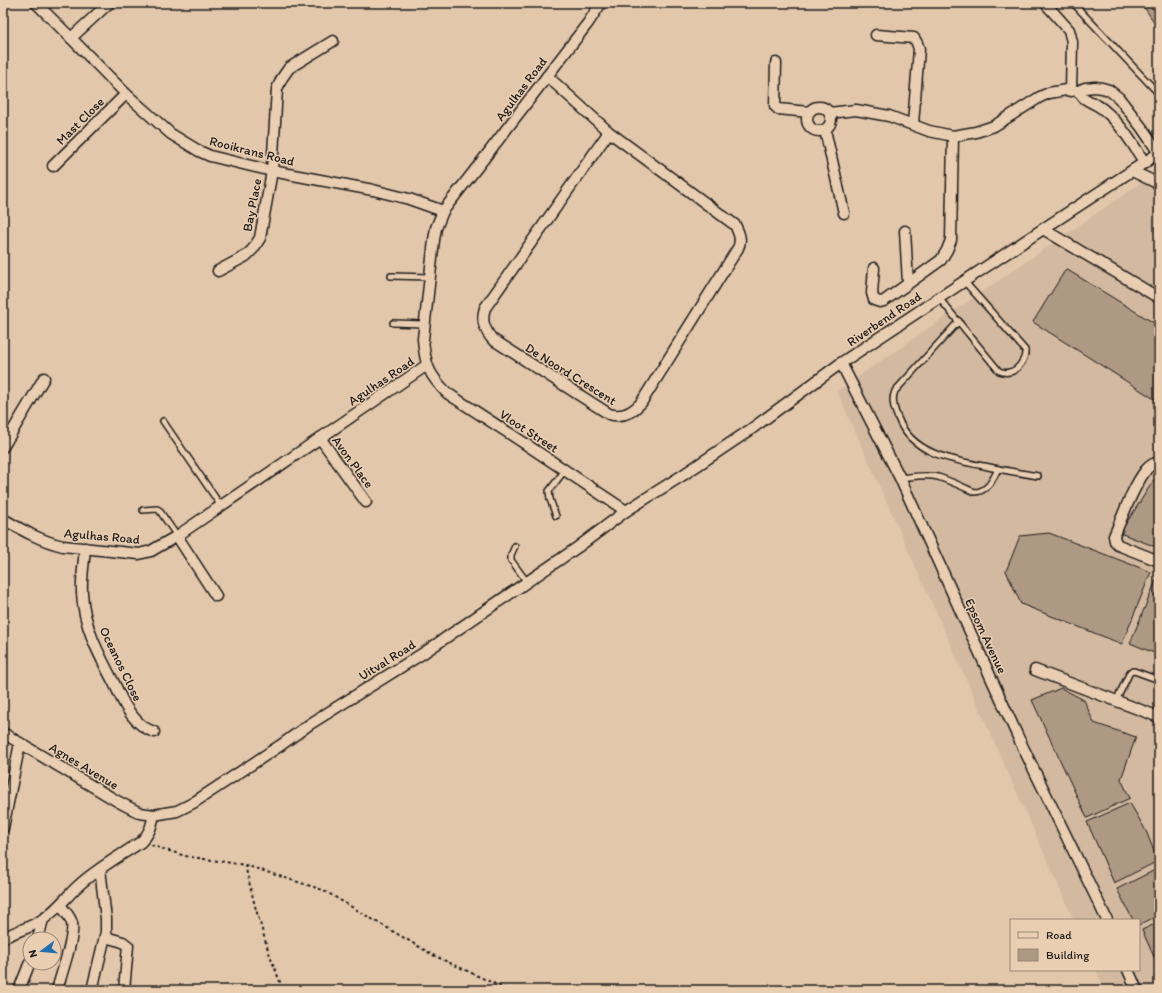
<svg xmlns="http://www.w3.org/2000/svg" width="1162" height="993" viewBox="0 0 1162 993" font-family="Itim,sans-serif">
<style>
.built{fill:#d2b9a0}
.building{fill:#ae9985;stroke:#1c1c1c}
.lines{fill:none;stroke-linecap:round;stroke-linejoin:round}
.lane-casing{stroke:#1c1c1c;stroke-width:8}
.street-casing{stroke:#1c1c1c;stroke-width:13}
.path{stroke:#1c1c1c;stroke-width:2;stroke-dasharray:3 3;stroke-linecap:butt}
.lane{stroke:#eaceb1;stroke-width:5}
.street{stroke:#eaceb1;stroke-width:10}
.labels{text-anchor:middle;dominant-baseline:central;stroke-width:3;stroke-linejoin:round;paint-order:stroke}
.street-label{font-size:13px;fill:#1c1c1c;stroke:#eaceb1}
</style>
<rect width="100%" height="100%" fill="#e2c7ab"/>
<filter id="ink" filterUnits="userSpaceOnUse"><feTurbulence type="fractalNoise" baseFrequency=".025" numOctaves="2"/><feDisplacementMap in="SourceGraphic" scale="8" xChannelSelector="R" yChannelSelector="G"/><feConvolveMatrix kernelMatrix="1 2 1 2 8 2 1 2 1" color-interpolation-filters="sRGB"/></filter>
<g filter="url(#ink)">
<path class="built" d="M 1154,174 L 1159,177 L 1159,990 L 1105,990 L 1096,970 L 1139,970 L 1139,920 L 1074,920 L 837,391 Z"/>
<g class="building">
<path d="M 1141,3 L 1159,3 L 1159,29 Z"/>
<path d="M 1066,269 L 1159,326 L 1159,402 L 1033,322 Z"/>
<path d="M 1157,475 L 1159,476 L 1159,548 L 1120,533 Z"/>
<path d="M 1049,533 L 1151,572 L 1122,644 L 1021,604 L 1006,571 L 1020,536 Z"/>
<path d="M 1157,578 L 1159,579 L 1159,655 L 1130,643 Z"/>
<path d="M 1061,688 L 1084,700 L 1094,723 L 1136,737 L 1121,779 L 1130,798 L 1087,818 L 1032,700 Z"/>
<path d="M 1130,803 L 1146,831 L 1158,861 L 1114,883 L 1087,822 Z"/>
<path d="M 1159,868 L 1159,915 L 1139,925 L 1139,920 L 1133,920 L 1117,889 Z"/>
<path d="M 1159,922 L 1159,968 L 1142,930 Z"/>
</g>
<g class="lines">
<g class="lane-casing">
<g id="lane">
<path d="M 1073,3 L 1159,94"/>
<path d="M 391,276 L 430,277"/>
<path d="M 939,298 L 999,371 C 1002,372 1006,373 1009,372 C 1018,371 1026,359 1025,350 L 964,281"/>
<path d="M 959,321 L 895,391 C 891,400 894,409 898,418 C 911,453 951,460 984,466 C 1002,470 1020,473 1038,476"/>
<path d="M 393,323 L 424,324"/>
<path d="M 163,421 L 221,506"/>
<path d="M 900,478 C 912,477 926,474 938,477 C 951,481 963,487 974,492 C 988,492 993,479 998,469"/>
<path d="M 143,510 L 157,509 L 159,510 L 177,536"/>
<path d="M 556,516 L 550,499 L 549,491 L 565,470"/>
<path d="M 515,546 L 511,555 L 511,560 L 527,582"/>
<path d="M 1116,701 L 1130,672 L 1134,671 L 1159,680"/>
</g>
</g>
<g class="street-casing">
<g id="street">
<path d="M 36,3 L 71,38 L 126,94 L 171,134 L 199,151 L 210,156 L 272,171 L 373,190 L 409,199 L 443,211"/>
<path d="M 601,3 L 588,23 L 482,161 L 443,211 L 436,228 L 434,240 L 423,339 C 425,365 429,375 447,393 L 521,441 L 626,511"/>
<path d="M 1045,3 L 1069,30 L 1072,42 L 1071,91"/>
<path d="M 876,35 L 914,38 L 917,43 L 919,49 L 913,124"/>
<path d="M 71,38 L 109,3"/>
<path d="M 776,63 L 775,106 L 778,109 L 809,112"/>
<path d="M 547,76 L 609,132 L 735,225 C 739,233 742,240 738,248 L 641,403 C 632,413 622,418 609,414 L 492,339 C 484,329 481,320 485,308 L 609,132"/>
<path d="M 1078,91 C 1080,93 1082,96 1084,98 C 1091,103 1099,105 1105,111 C 1122,125 1133,145 1145,163"/>
<circle cx="819" cy="119" r="12"/>
<path d="M 829,113 L 856,110 L 889,116 L 929,131 L 953,136 L 976,132 L 994,126 L 1040,97 L 1049,93 L 1066,90 L 1078,91 L 1085,88 L 1095,87 L 1102,88 L 1109,90 L 1119,98 L 1142,128 L 1159,153"/>
<path d="M 825,130 L 844,213"/>
<path d="M 53,166 L 126,94"/>
<path d="M 1132,171 L 1159,184"/>
<path d="M 1043,229 L 1159,298"/>
<path d="M 905,231 L 908,283"/>
<path d="M 874,268 L 872,293 L 874,300 L 880,302 L 884,301 L 941,260 L 947,250 L 951,240 L 953,136"/>
<path d="M 218,271 L 246,256 L 253,249 L 260,238 L 272,171 L 277,89 L 282,78 L 289,68 L 333,41"/>
<path d="M 841,363 L 900,478 L 1018,737 L 1107,920"/>
<path d="M 320,438 L 366,502"/>
<path d="M 3,447 L 44,378"/>
<path d="M 1159,462 C 1154,463 1149,466 1146,470 C 1132,488 1123,516 1114,536 L 1115,541 L 1118,545 L 1159,561"/>
<path d="M 3,519 C 22,530 41,541 63,546 L 139,554 L 151,551 L 177,536 L 427,365"/>
<path d="M 177,536 L 216,596"/>
<path d="M 85,548 C 84,563 81,578 82,593 C 84,629 100,656 116,687 C 122,700 128,713 139,723 C 143,727 149,730 154,732"/>
<path d="M 1035,670 L 1159,717"/>
<path d="M 3,733 L 117,801 L 140,813 L 154,815 L 165,813 L 177,811 L 193,803 L 281,745 L 310,724 L 425,652 L 578,547 L 626,511 L 683,475 L 750,430 L 841,363 L 1043,229 L 1159,153"/>
<path d="M 3,828 L 20,743"/>
<path d="M 105,937 L 123,942 L 128,946 L 124,990"/>
<path d="M 3,938 C 16,931 30,928 42,920 C 56,911 66,897 78,886 C 96,869 120,856 141,842 C 150,833 151,827 154,815"/>
<path d="M 38,939 L 43,919"/>
<path d="M 1128,970 L 1137,990"/>
<path d="M 19,990 L 30,962"/>
<path d="M 57,990 C 61,975 75,936 72,923 C 70,916 64,910 60,905"/>
<path d="M 92,990 L 106,932 L 106,919 L 100,869"/>
</g>
</g>
<g class="path">
<path d="M 151,845 L 185,856 L 245,865 L 323,890 L 433,955 L 508,990"/>
<path d="M 245,865 L 255,906 L 268,950 L 283,990"/>
</g>
<use href="#lane" class="lane"/>
<use href="#street" class="street"/>
</g>
</g>
<g class="labels">
<g class="street-label">
<text transform="translate(521 89) rotate(-53)">Agulhas Road</text>
<text transform="translate(80 121) rotate(-45)">Mast Close</text>
<text transform="translate(252 151) rotate(14)">Rooikrans Road</text>
<text transform="translate(252 205) rotate(-79)">Bay Place</text>
<text transform="translate(884 319) rotate(-34)">Riverbend Road</text>
<text transform="translate(571 374) rotate(32)">De Noord Crescent</text>
<text transform="translate(381 381) rotate(-34)">Agulhas Road</text>
<text transform="translate(529 431) rotate(33)">Vloot Street</text>
<text transform="translate(353 462) rotate(54)">Avon Place</text>
<text transform="translate(102 536) rotate(5)">Agulhas Road</text>
<text transform="translate(986 636) rotate(65)">Epsom Avenue</text>
<text transform="translate(387 660) rotate(-32)">Uitval Road</text>
<text transform="translate(121 664) rotate(64)">Oceanos Close</text>
<text transform="translate(84 766) rotate(31)">Agnes Avenue</text>
</g>
</g>
<rect width="1162" height="993" fill="none" stroke="#eaceb1" stroke-width="16"/>
<rect x="8" y="8" width="1146" height="977" fill="none" stroke="#1c1c1c" stroke-width="1.5" filter="url(#ink)"/>
<rect x="1010" y="919" width="130" height="52" fill="#eaceb1" stroke="#988775"/>
<rect x="1018" y="932" width="20" height="6" fill="#eaceb1" stroke="#988775"/>
<text x="1046" y="939" font-size="12" fill="#1c1c1c">Road</text>
<rect x="1018" y="949" width="20" height="12" fill="#ae9985" stroke="#988775"/>
<text x="1046" y="959" font-size="12" fill="#1c1c1c">Building</text>
<g transform="translate(42 951) rotate(254)"><circle r="19" fill="#eaceb1" stroke="#988775"/>
<path d="M0-3L7 15L0 10L-7 15Z" fill="#1f6fb2"/>
<text y="-6" font-size="11" font-weight="bold" text-anchor="middle" fill="#1c1c1c">N</text>
</g>
</svg>
